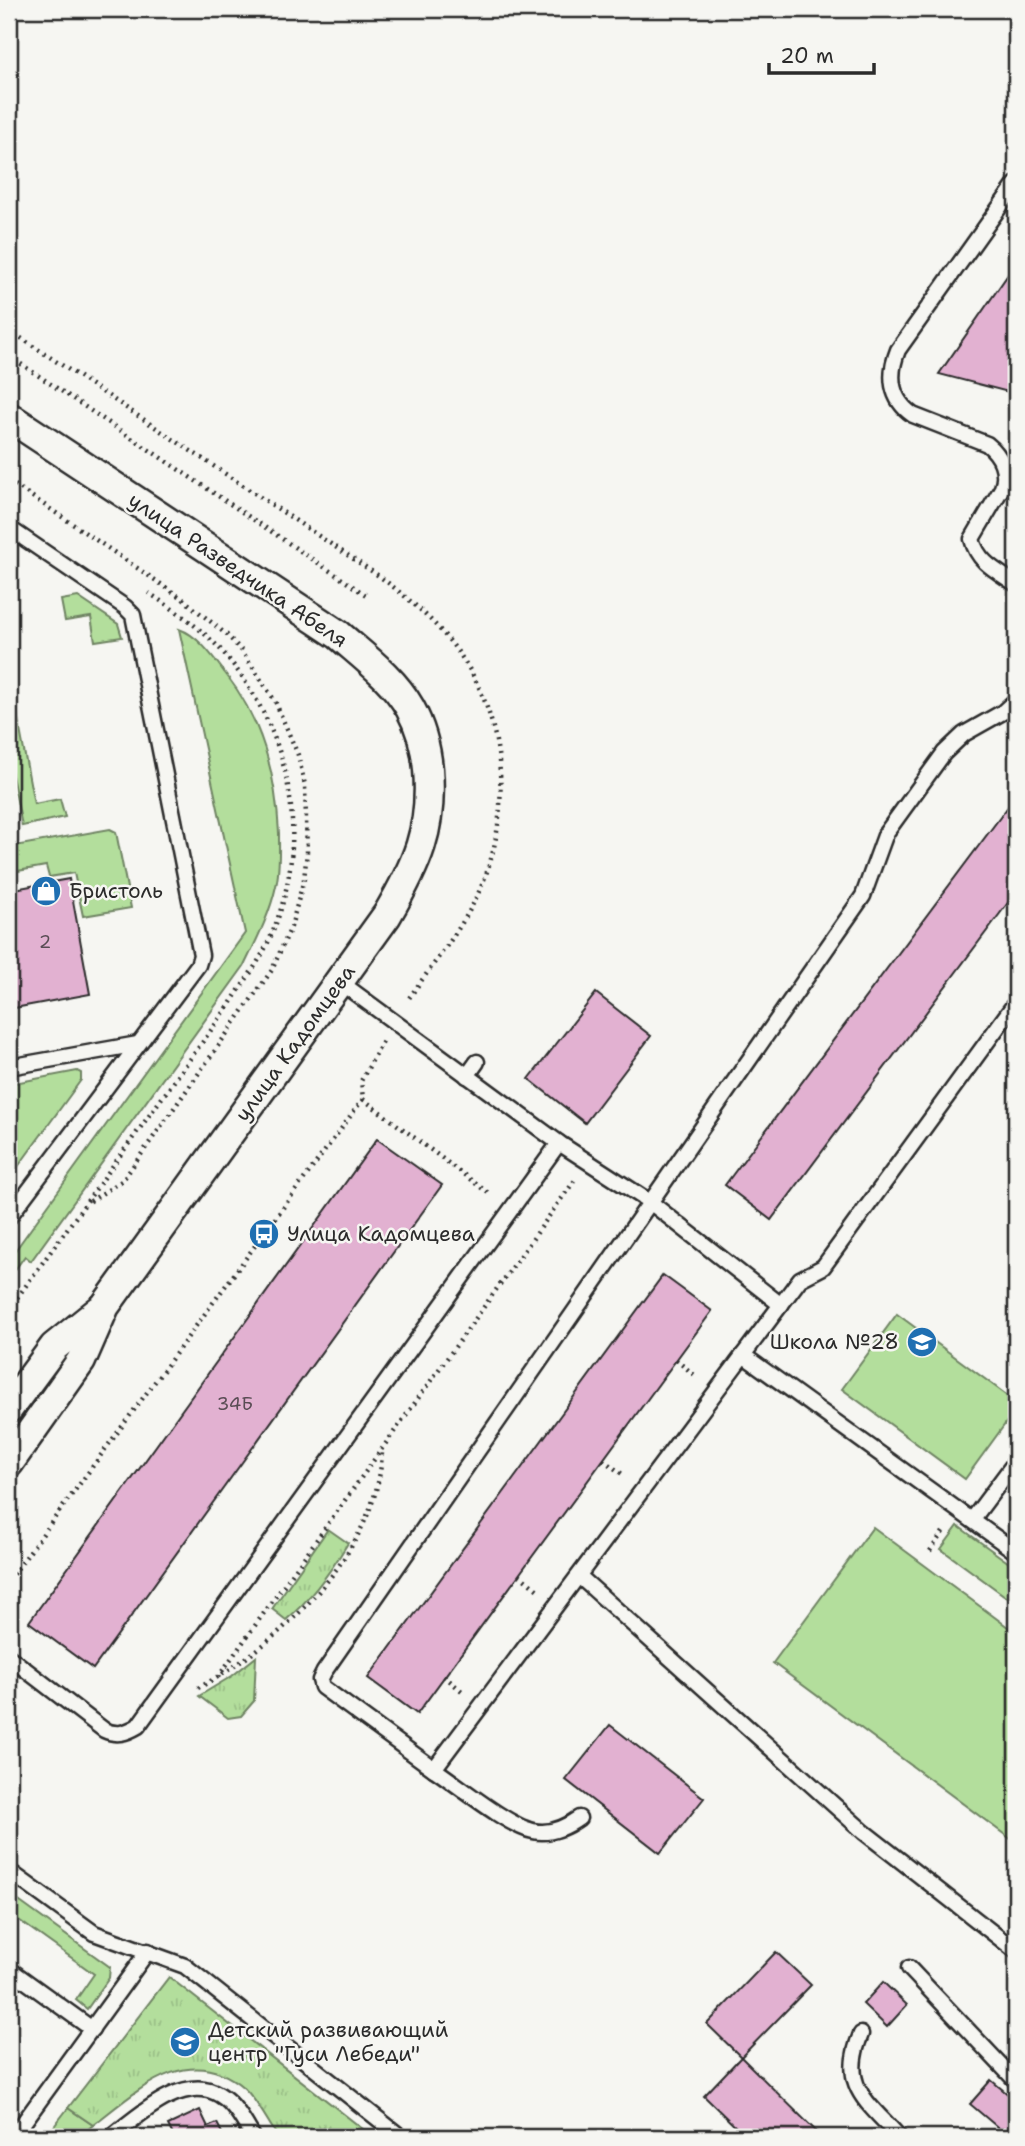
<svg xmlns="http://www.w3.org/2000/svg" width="1025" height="2146" viewBox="0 0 1025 2146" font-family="'Shantell Sans',sans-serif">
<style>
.green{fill:#b3de9c;stroke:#6f8464;stroke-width:2}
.park{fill:url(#park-tufts);stroke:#6f8464;stroke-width:2}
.building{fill:#e2b1d1;stroke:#2b2b2b;stroke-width:2}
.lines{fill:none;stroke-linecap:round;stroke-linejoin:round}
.lane-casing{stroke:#2b2b2b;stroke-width:19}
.street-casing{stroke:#2b2b2b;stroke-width:33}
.path{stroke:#2b2b2b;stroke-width:4.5;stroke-dasharray:2 5;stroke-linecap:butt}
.lane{stroke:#f6f6f2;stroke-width:14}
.street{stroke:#f6f6f2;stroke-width:28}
.labels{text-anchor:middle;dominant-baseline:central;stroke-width:5;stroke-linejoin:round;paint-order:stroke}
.number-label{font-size:18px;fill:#594c54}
.street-label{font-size:21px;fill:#2b2b2b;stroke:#f6f6f2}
.poi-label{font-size:21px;fill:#2b2b2b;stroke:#f6f6f2;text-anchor:start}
</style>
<defs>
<pattern id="park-tufts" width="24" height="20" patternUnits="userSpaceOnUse" patternTransform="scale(1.75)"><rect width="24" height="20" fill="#b3de9c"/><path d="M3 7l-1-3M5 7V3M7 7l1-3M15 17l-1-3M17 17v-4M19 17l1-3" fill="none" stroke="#9abf87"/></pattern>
</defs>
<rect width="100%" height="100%" fill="#f6f6f2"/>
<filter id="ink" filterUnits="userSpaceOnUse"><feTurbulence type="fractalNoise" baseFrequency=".0143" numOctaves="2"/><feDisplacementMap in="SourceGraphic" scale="14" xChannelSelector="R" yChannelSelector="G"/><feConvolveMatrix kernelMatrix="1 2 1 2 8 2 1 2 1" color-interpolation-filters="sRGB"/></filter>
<g filter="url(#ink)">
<g class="green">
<path d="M 78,597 L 118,624 L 122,637 L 95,641 L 91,617 L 65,621 L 61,600 Z"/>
<path d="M 179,629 C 198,635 214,658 225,673 C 262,720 276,774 279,833 C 279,850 280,870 276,886 C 270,914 256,941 244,966 L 31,1261 L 25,1256 L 9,1278 L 9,1259 L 245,933 Z"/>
<path d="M 9,671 L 34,804 L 60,799 L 65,817 L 22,826 L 9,760 Z"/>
<path d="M 110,829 L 116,832 L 131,908 L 83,916 L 74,873 L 49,877 L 46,866 L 12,872 L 9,847 Z"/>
<path d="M 77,1071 L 81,1073 L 81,1080 L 9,1179 L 9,1084 Z"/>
<path d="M 897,1314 L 1016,1402 L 1016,1409 L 965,1479 L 842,1389 Z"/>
<path d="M 958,1526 L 1016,1568 L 1016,1604 L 941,1549 Z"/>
<path d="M 873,1527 L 1016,1633 L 1016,1843 L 773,1663 Z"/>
<path d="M 9,1894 L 110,1967 L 109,1978 L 87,2009 L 76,2000 L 94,1974 L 9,1913 Z"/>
<path d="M 68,2108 L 93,2125 L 79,2137 L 46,2137 Z"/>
</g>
<g class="park">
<path d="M 328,1529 L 348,1543 C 331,1571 311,1599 286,1620 L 272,1609 Z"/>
<path d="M 256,1657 L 254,1701 L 241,1716 L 228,1718 L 199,1696 L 232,1676 Z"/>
<path d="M 169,1977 L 373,2137 L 278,2137 C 267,2121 258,2101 244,2088 C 189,2040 137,2091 93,2125 L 68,2108 Z"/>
</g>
<g class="building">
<path d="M 1016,263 L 1016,394 L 939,374 Z"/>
<path d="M 1016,796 L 1016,892 L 771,1220 L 725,1185 Z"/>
<path d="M 69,879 L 90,994 L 9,1009 L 9,890 Z"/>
<path d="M 596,993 L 651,1036 L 585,1123 L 529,1079 Z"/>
<path d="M 377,1139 L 442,1185 L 93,1669 L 29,1622 Z"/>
<path d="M 663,1275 L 712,1311 L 417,1714 L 368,1678 Z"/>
<path d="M 610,1725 L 704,1798 L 660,1853 L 566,1780 Z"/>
<path d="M 776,1952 L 811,1985 L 741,2057 L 707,2024 Z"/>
<path d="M 883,1982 L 907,2005 L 887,2027 L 863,2004 Z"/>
<path d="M 741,2057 L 822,2137 L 746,2137 L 704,2096 Z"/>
<path d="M 991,2080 L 1016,2101 L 1015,2137 L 1009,2137 L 970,2104 Z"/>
<path d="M 200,2110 L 208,2127 L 217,2123 L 224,2137 L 174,2137 L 168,2125 Z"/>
</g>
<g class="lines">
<g class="lane-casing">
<g id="lane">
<path d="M 1016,184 L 898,350 C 888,375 890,399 913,415 L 987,444 C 1001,455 1008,471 1002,488 L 972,539 C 978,563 997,571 1016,584"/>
<path d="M 9,528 L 125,607 L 133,615 L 201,955 L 198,965 L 9,1217"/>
<path d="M 1016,700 L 1003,712 L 964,734 L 944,753 L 886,833 L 863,896 L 324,1672 L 320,1680 L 322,1687 L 434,1769 L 800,1279 L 823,1267 L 1016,1002"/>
<path d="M 340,982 L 559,1143 L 650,1202 L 781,1305"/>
<path d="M 9,1067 L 138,1044"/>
<path d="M 467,1076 L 477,1062"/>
<path d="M 743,1355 L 1016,1552"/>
<path d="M 972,1520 L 1016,1461"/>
<path d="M 579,1576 L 864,1832 L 1016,1951"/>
<path d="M 9,1657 L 104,1730 C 117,1736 126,1733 138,1726 L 559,1143"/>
<path d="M 434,1769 C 458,1785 508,1826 533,1831 C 550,1835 565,1828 579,1818"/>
<path d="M 9,1871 L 94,1933 L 185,1966 L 401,2137"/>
<path d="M 909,1968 L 1016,2081"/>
<path d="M 9,1969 L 92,2029"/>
<path d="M 861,2034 C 839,2086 867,2101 899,2137"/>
<path d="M 13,2137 L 148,1951"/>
<path d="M 111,2137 C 137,2117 184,2072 220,2095 C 235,2104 244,2122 253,2137"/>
</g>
</g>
<g class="street-casing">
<g id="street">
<path d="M 9,417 L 339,635 C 364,657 393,678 410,708 C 420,726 426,748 428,769 C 433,829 417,864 387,915 L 105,1306 L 81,1361 L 9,1463"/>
<path d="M 9,1408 L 54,1347 L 100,1310"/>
</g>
</g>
<g class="path">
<path d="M 9,330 L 379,576 C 415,603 448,632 471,672 C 510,741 510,834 473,904 C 455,938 429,969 407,1001"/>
<path d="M 9,356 L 366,595"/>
<path d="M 9,481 L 183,599 L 227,635 L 242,651 L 275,701 L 298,755 L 305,785 L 307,852 L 304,879 L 291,927 L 272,970 L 123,1180 L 86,1204"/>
<path d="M 363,1099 L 491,1195"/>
<path d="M 9,1309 L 230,1004 C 244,982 261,960 271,936 C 312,840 292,736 227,657 C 206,631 176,611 149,593"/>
<path d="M 676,1360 L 697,1377"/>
<path d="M 1010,1397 L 1016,1396"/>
<path d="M 603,1460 L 625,1476"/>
<path d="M 930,1551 L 945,1529"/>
<path d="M 519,1575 L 538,1590"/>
<path d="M 9,1580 L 363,1099 L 361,1081 L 383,1041"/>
<path d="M 444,1676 L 463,1692"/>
<path d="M 218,1677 L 575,1180"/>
<path d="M 198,1688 C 280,1645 380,1549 382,1450"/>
</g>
<use href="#lane" class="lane"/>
<use href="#street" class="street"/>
</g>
</g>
<defs>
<g id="shop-disc" transform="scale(1.575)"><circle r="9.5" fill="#1f6fb2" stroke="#f6f6f2"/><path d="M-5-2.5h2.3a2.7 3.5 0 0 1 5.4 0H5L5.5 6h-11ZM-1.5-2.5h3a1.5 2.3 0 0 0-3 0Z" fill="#fff"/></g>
<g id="bus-disc" transform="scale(1.575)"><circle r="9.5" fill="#1f6fb2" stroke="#f6f6f2"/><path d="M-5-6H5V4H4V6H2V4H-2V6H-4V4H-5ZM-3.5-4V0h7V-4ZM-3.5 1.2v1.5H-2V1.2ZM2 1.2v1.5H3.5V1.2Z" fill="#fff"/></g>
<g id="school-disc" transform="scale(1.575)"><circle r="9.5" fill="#1f6fb2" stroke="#f6f6f2"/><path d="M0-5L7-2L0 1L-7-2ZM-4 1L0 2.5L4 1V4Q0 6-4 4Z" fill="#fff"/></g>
</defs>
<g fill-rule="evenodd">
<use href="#shop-disc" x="46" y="891"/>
<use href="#bus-disc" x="264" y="1234"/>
<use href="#school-disc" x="922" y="1342"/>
<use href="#school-disc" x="185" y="2042"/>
</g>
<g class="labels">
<g class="number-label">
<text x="45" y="942">2</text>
<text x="235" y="1404">34Б</text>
</g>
<g class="street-label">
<text transform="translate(238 570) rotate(34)">улица Разведчика Абеля</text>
<text transform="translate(295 1043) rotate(-54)">улица Кадомцева</text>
</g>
<g class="poi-label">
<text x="69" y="891">Бристоль</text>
<text x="287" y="1234">Улица Кадомцева</text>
<text x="899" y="1342" text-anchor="end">Школа №28</text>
<text x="208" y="2030">Детский развивающий<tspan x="208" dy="24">центр "Гуси Лебеди"</tspan></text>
</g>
</g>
<rect width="1025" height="2146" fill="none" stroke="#f6f6f2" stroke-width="35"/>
<rect x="18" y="18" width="990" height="2111" fill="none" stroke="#2b2b2b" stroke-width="2.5" filter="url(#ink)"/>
<path d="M769 63v10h105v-10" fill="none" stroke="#2b2b2b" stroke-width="3.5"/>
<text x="780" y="63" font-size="21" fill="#2b2b2b" stroke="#f6f6f2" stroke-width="5" paint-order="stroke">20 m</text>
</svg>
